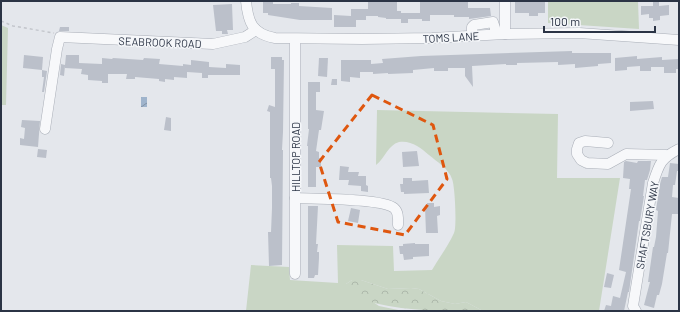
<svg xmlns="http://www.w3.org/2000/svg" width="680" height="312" viewBox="0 0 680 312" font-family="Barlow,sans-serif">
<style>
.green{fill:#c9d6c5}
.forest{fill:url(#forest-crowns)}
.water{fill:url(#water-waves)}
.building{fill:#bbc0ca}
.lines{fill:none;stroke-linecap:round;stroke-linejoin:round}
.minor-casing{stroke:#a9aeb7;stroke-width:11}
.path{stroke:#c2c5cb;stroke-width:1.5;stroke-dasharray:3 3;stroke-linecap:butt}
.minor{stroke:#f7f8fa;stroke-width:10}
.marked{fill:none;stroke:#df570f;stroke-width:3;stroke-dasharray:8 5;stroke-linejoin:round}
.labels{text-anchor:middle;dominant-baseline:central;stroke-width:3;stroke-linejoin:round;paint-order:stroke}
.street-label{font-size:11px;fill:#2b3445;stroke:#f4f6f9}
</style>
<defs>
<pattern id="forest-crowns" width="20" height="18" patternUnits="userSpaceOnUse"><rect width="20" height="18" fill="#c9d6c5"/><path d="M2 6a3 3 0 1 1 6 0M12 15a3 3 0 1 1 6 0" fill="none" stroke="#adb8ab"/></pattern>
<pattern id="water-waves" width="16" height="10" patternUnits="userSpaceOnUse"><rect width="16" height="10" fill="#9fb4cc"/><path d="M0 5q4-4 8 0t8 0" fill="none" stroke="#8293a7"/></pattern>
</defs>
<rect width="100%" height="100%" fill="#e4e7ec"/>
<g class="green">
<path d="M 548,1 L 638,1 L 639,29 L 548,23 Z"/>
<path d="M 1,25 L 8,28 L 6,105 L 1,105 Z"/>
<path d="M 377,110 L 558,114 L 557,178 L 620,178 L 599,311 L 483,311 L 466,302 L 455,304 L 441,301 L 419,289 L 411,288 L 388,289 L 361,280 L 352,280 L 346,284 L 379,306 L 403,311 L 246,311 L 251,265 L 289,267 L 290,280 L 338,283 L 337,245 L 393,246 L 394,271 L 432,270 C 439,258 448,246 454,233 C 457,228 455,185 452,179 C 449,169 436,161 429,155 C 421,148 411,140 399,142 C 388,145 385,158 376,165 Z"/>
</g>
<path class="forest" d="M 352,280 L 361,280 L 388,289 L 411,288 L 419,289 L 441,301 L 455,304 L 466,302 L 483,311 C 442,311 402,312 364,300 C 357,298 351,295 346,289 L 346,284 Z"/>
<rect class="water" x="141" y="97" width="6" height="10"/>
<g class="building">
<path d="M 263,1 L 273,1 L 273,4 L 291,4 L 291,3 L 299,3 L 299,6 L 332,8 L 332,20 L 300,20 L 268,15 L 268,13 L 263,13 Z"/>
<path d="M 420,1 L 468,2 L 468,8 L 490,8 L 491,16 L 469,19 L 469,17 L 454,17 L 454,15 L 430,15 L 430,21 L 422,21 L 422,19 L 408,19 L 408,23 L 401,23 L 401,19 L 386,19 L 386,18 L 378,17 L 378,16 L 366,16 L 366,20 L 356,20 L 356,27 L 334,27 L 334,15 L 351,16 L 351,9 L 368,9 L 368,2 L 397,2 L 397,11 L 401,11 L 401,13 L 420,13 Z"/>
<path d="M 515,1 L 545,1 L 545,13 L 538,13 L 538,16 L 529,16 L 529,13 L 515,13 Z"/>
<path d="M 653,1 L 659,1 L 659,6 L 669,5 L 669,15 L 660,16 L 660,20 L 653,21 L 653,18 L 649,18 L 649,14 L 641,15 L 641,6 L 653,6 Z"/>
<path d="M 232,4 L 233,30 L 227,30 L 228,34 L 222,34 L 222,31 L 216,31 L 213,5 Z"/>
<path d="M 60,27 L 69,27 L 69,31 L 59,31 Z"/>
<path d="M 572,51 L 572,53 L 611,53 L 611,63 L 598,64 L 598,66 L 575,68 L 575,64 L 558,65 L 558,62 L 517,63 L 517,65 L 506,65 L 506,64 L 472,66 L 473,87 L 465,76 L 465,68 L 448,68 L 448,71 L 434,71 L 434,68 L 413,70 L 413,73 L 388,74 L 388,73 L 373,74 L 373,72 L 360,72 L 360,78 L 350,77 L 350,82 L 341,81 L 341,60 L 371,60 L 371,64 L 383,63 L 382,59 L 421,56 Z"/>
<path d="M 24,55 L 43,57 L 42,70 L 23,68 Z"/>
<path d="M 66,55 L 79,55 L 79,63 L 102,64 L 102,58 L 112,59 L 113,58 L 143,60 L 144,58 L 160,59 L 159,64 L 183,66 L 183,64 L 191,65 L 191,60 L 209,62 L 209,67 L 226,68 L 226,64 L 240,65 L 240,75 L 208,75 L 208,78 L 202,78 L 202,73 L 187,72 L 187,78 L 174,77 L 174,80 L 165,79 L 165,82 L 159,81 L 159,79 L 135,77 L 135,79 L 126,79 L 127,74 L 108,74 L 108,83 L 102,83 L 102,81 L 88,80 L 88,75 L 81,74 L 82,69 L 65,68 L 65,66 L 64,76 L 60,75 L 61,64 L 65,65 Z"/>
<path d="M 637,56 L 637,59 L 662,57 L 662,60 L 679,59 L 679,69 L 676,69 L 676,73 L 664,73 L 664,67 L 651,67 L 651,71 L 640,71 L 640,66 L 627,67 L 627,70 L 615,71 L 615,58 Z"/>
<path d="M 271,57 L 282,57 L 282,60 L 284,60 L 283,132 L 282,150 L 283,150 L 282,265 L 269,266 L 268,232 L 271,232 L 272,208 L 272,186 L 271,178 L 270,178 L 270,112 L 267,111 L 269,105 L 275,107 L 275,69 L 271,69 Z"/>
<path d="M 319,58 L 328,58 L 327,77 L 318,76 Z"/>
<path d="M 42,70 L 47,71 L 44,92 L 42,92 L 44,77 L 42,77 Z"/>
<path d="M 332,79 L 337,79 L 337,85 L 331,85 Z"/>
<path d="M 308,82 L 320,82 L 320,92 L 316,92 L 316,110 L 324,111 L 321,130 L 319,130 L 316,151 L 319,152 L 319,158 L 321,158 L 321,167 L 316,167 L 316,187 L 308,187 L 308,146 L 307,146 L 309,129 L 308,129 Z"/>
<path d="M 653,101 L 654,109 L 630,111 L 630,102 Z"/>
<path d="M 166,117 L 171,118 L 171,131 L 164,130 Z"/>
<path d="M 22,120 L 40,121 L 38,147 L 20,145 L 20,138 L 24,139 L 25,128 L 21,127 Z"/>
<path d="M 38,149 L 47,150 L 46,158 L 37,157 Z"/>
<path d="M 417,151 L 419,166 L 403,167 L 402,152 Z"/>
<path d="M 626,161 L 637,163 L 638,161 L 651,161 L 650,170 L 647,180 L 645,180 L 643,196 L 644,196 L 640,221 L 639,221 L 629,292 L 628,292 L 624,311 L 604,311 L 606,305 L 611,306 L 613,296 L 620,298 L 626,272 L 619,270 L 631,189 L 629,189 L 630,179 L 623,178 L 624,162 Z"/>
<path d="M 670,163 L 679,164 L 679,171 L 677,171 L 675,185 L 673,185 L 672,197 L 679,198 L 679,214 L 672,214 L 668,253 L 667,253 L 662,284 L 659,295 L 657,295 L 654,308 L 644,305 L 650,282 L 648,282 L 653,247 L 654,247 L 656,237 L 658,211 L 656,210 L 660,184 L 662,177 L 668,177 Z"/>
<path d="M 340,166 L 349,167 L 348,172 L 359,172 L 358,176 L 366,176 L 366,185 L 368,186 L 368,192 L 361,191 L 361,186 L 348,185 L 349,180 L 339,180 Z"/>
<path d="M 403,178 L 412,178 L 412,181 L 428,180 L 429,193 L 404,194 L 404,192 L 401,192 L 400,184 L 403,184 Z"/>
<path d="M 427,203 L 434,203 L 434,207 L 440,206 L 440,215 L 437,216 L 438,233 L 426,233 L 425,207 L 427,207 Z"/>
<path d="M 308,206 L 318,206 L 316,244 L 318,244 L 317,252 L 319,252 L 319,258 L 318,275 L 315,275 L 314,278 L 308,278 Z"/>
<path d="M 351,208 L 360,210 L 358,223 L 348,221 Z"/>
<path d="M 415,243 L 415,244 L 429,244 L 429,256 L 413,257 L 413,259 L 404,260 L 403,254 L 400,254 L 399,246 L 403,246 L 403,244 Z"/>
<path d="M 607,273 L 614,275 L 611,288 L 604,287 Z"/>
</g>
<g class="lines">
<g class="minor-casing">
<g id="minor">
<path d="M 246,1 C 248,22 252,34 275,38 L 362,39 L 432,38 L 505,34 L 579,33 L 679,40"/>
<path d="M 505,1 L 505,34"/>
<path d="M 472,36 L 472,27 L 474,25 L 493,22 L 495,28 L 495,34"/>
<path d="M 295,39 L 295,274"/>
<path d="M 45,129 L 57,49 L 60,37 L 213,44 L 245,37 L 256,30"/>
<path d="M 608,143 L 585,141 L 579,143 L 577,149 L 577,154 L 581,160 L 587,163 L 608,164 L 626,154 L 666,155"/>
<path d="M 295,198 C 314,199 382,198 394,208 C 399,212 398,220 398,225"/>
<path d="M 636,311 L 633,306 L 653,183 C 659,164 661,158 679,149"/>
</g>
</g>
<path class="path" d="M 1,21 L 13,26 L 54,33"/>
<use href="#minor" class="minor"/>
</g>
<path class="marked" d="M 372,95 L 433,125 L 447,179 L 405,235 L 338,222 L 319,162 Z"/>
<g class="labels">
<g class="street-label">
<text transform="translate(451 37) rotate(-3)">TOMS LANE</text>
<text transform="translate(160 42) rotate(2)">SEABROOK ROAD</text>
<text transform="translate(295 157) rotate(-90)">HILLTOP ROAD</text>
<text transform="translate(647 225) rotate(-80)">SHAFTSBURY WAY</text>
</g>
</g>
<rect width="680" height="312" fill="none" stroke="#2b3445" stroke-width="4"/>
<path d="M544 26v6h111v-6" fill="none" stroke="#2b3445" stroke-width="2"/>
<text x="550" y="26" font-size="12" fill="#2b3445" stroke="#f4f6f9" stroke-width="3" paint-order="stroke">100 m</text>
</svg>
